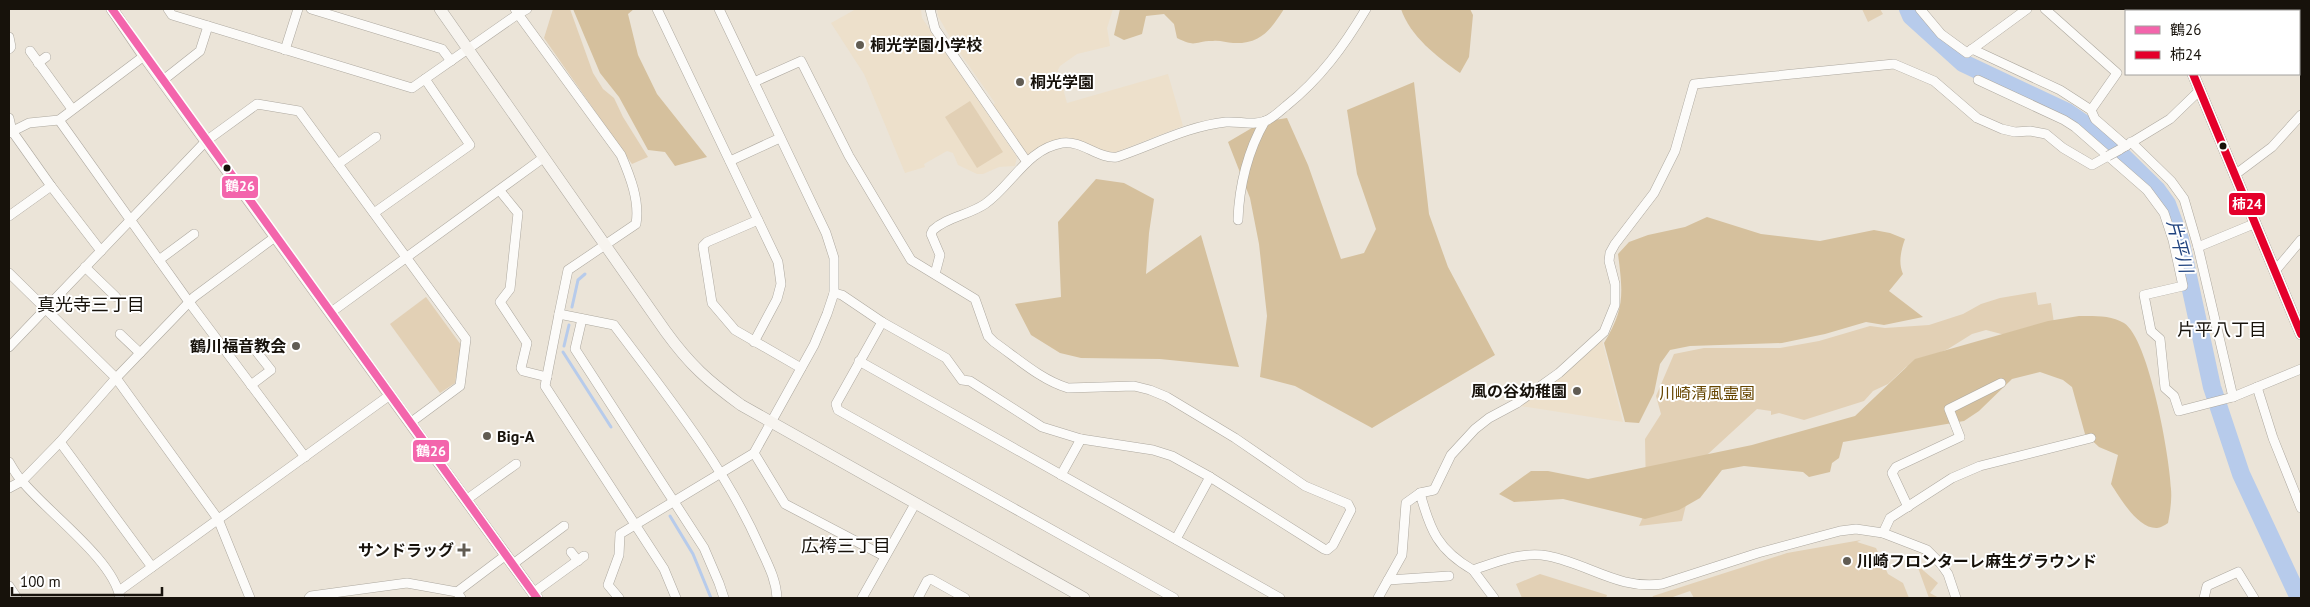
<svg xmlns="http://www.w3.org/2000/svg" width="2310" height="607" viewBox="0 0 2310 607" font-family="'PT Sans','Noto Sans JP',sans-serif">
<style>
.built{fill:#ede0cb}
.green{fill:#e2d0b5}
.forest{fill:#d5c09d}
.lines{fill:none;stroke-linecap:round;stroke-linejoin:round}
.stream{stroke:#b7cbeb;stroke-width:3}
.river{stroke:#b7cbeb;stroke-width:18}
.street-casing{stroke:#ada89f;stroke-width:10}
.secondary-casing{stroke:#ada89f;stroke-width:12}
.street{stroke:#fcfbf9;stroke-width:9}
.secondary{stroke:#f7f4ef;stroke-width:11}
.street-bridge-casing{stroke:#ada89f;stroke-width:10;stroke-linecap:butt}
.street-bridge{stroke:#fcfbf9;stroke-width:9}
.bus-1-casing{stroke:#fff;stroke-width:11}
.bus-2-casing{stroke:#fff;stroke-width:11}
.bus-1{stroke:#f365ac;stroke-width:8}
.bus-2{stroke:#e4002b;stroke-width:8}
.poi-dot{fill:#615c53;stroke:#fff;stroke-width:2}
.bus-dot{fill:#17120b;stroke:#fff;stroke-width:2}
.labels{text-anchor:middle;dominant-baseline:central;stroke-width:4;stroke-linejoin:round;paint-order:stroke}
.poi-label{font-size:16px;font-weight:bold;fill:#17120b;stroke:#fff;text-anchor:start}
.park-label{font-size:16px;fill:#674600;stroke:#fff}
.water-label{font-size:18px;font-style:italic;fill:#20437f;stroke:#fff}
.neighbourhood-label{font-size:18px;fill:#17120b;stroke:#fff}
.line-badge{stroke:#fff;stroke-width:2}
.badge-label{font-size:14px;text-anchor:middle;font-weight:bold;fill:#fff}
</style>
<rect width="100%" height="100%" fill="#ebe4d8"/>
<g class="built">
<path d="M 856,9 L 921,9 L 922,18 L 1017,157 L 1015,166 L 999,167 L 983,174 L 977,174 L 958,165 L 953,153 L 947,151 L 924,164 L 925,167 L 905,173 L 864,74 L 831,23 Z"/>
<path d="M 937,9 L 1113,9 L 1107,28 L 1110,46 L 1077,54 L 1060,66 L 1058,70 L 1067,103 L 1168,74 L 1183,126 L 1111,154 L 1102,152 L 1083,142 L 1067,138 L 1047,144 L 1032,154 L 1025,154 L 993,105 L 995,103 L 955,46 L 938,16 Z"/>
<path d="M 1602,340 L 1623,422 L 1520,406 L 1560,376 Z"/>
</g>
<g class="green">
<path d="M 553,9 L 570,9 L 593,73 L 603,89 L 614,98 L 623,117 L 648,157 L 632,164 L 544,38 Z"/>
<path d="M 1862,9 L 1880,9 L 1883,14 L 1868,22 Z"/>
<path d="M 970,101 L 1003,152 L 977,168 L 945,117 Z"/>
<path d="M 2036,292 L 2038,305 L 2051,303 L 2054,323 L 2009,336 L 1986,330 L 1972,334 L 1948,349 L 1906,367 L 1888,384 L 1873,391 L 1864,401 L 1804,420 L 1779,413 L 1771,415 L 1771,411 L 1757,409 L 1696,465 L 1682,521 L 1639,526 L 1652,496 L 1646,492 L 1645,439 L 1661,414 L 1656,396 L 1674,354 L 1704,348 L 1780,348 L 1819,341 L 1870,326 L 1885,328 L 1929,325 L 1963,314 L 1981,304 L 2000,298 Z"/>
<path d="M 426,297 L 461,345 L 455,383 L 440,393 L 390,324 Z"/>
<path d="M 1861,540 L 1857,542 L 1876,548 L 1888,574 L 1903,583 L 1909,598 L 1694,598 L 1690,591 L 1670,598 L 1652,598 L 1653,596 L 1787,553 Z"/>
<path d="M 1917,565 L 1938,583 L 1930,593 L 1939,598 L 1929,598 Z"/>
<path d="M 1540,574 L 1607,595 L 1606,598 L 1522,598 L 1516,584 Z"/>
</g>
<g class="forest">
<path d="M 573,9 L 634,9 L 628,14 L 638,55 L 657,94 L 707,157 L 675,166 L 665,152 L 648,150 L 619,97 L 600,73 Z"/>
<path d="M 1120,9 L 1284,9 C 1270,31 1260,44 1233,43 C 1226,43 1220,40 1213,41 C 1193,41 1197,48 1177,38 L 1174,24 L 1164,14 L 1146,16 L 1142,34 L 1124,40 L 1114,35 Z"/>
<path d="M 1401,9 L 1470,9 L 1473,15 L 1469,57 L 1460,73 C 1437,57 1410,36 1401,9 Z"/>
<path d="M 1414,82 L 1429,214 L 1448,267 L 1495,355 L 1372,428 L 1295,386 L 1260,377 L 1267,316 L 1259,244 L 1250,198 L 1228,142 L 1262,122 L 1287,118 L 1308,165 L 1341,259 L 1364,253 L 1376,229 L 1357,174 L 1347,110 Z"/>
<path d="M 1096,179 L 1124,183 L 1154,199 L 1149,233 L 1146,274 L 1201,235 L 1239,367 L 1160,359 L 1081,358 L 1060,353 L 1031,335 L 1015,304 L 1061,297 L 1058,222 Z"/>
<path d="M 1707,217 L 1761,234 L 1820,241 L 1874,230 L 1890,233 L 1905,239 C 1901,250 1898,263 1903,274 L 1889,291 L 1923,317 L 1884,325 L 1866,322 L 1825,334 L 1782,343 L 1690,346 L 1670,350 L 1660,364 L 1654,393 L 1639,423 L 1625,422 L 1604,343 C 1625,309 1623,293 1618,254 L 1629,242 L 1648,235 L 1685,227 Z"/>
<path d="M 2079,316 C 2093,316 2111,315 2124,323 C 2149,339 2170,458 2171,489 C 2172,501 2170,512 2168,523 C 2165,525 2160,528 2157,528 C 2138,529 2120,498 2111,484 L 2118,455 L 2099,447 L 2085,434 L 2072,387 L 2063,380 L 2040,372 L 2012,379 L 1979,411 L 1964,421 L 1843,442 L 1839,458 L 1832,463 L 1830,472 L 1809,477 L 1803,472 L 1744,466 L 1722,470 L 1700,498 L 1679,510 L 1645,519 L 1563,499 L 1514,502 L 1499,494 L 1531,471 L 1548,471 L 1588,479 L 1752,445 L 1855,416 L 1915,359 L 2048,321 Z"/>
</g>
<g class="lines">
<g class="stream">
<path d="M 572,307 L 578,280 L 585,274"/>
<path d="M 564,346 L 569,325"/>
<path d="M 563,352 L 611,427"/>
<path d="M 670,516 L 693,554 L 711,598"/>
</g>
<path class="river" d="M 1908,9 L 1911,16 L 1963,63 L 2067,112 L 2102,136 L 2157,190 L 2167,204 L 2180,239 L 2212,387 L 2241,474 L 2299,598"/>
<g class="street-casing">
<g id="street">
<path d="M 168,9 L 172,15 L 412,88 L 518,14 L 621,155 C 630,176 640,201 636,224 L 568,270 L 559,314 L 614,325 C 666,394 724,466 759,545 C 767,563 776,578 777,598"/>
<path d="M 311,9 L 442,49 L 451,61"/>
<path d="M 515,9 L 518,14 L 527,9"/>
<path d="M 657,9 L 778,262 L 781,284 L 777,299 L 754,342"/>
<path d="M 930,9 L 935,29 L 1027,162"/>
<path d="M 1920,9 L 1941,34 L 1967,53 L 2027,9"/>
<path d="M 2294,9 L 2295,11"/>
<path d="M 2160,11 L 2161,9"/>
<path d="M 2299,22 L 2301,29"/>
<path d="M 9,37 L 11,47 L 9,49"/>
<path d="M 1972,49 L 2060,90 L 2091,110 L 2117,73 L 2045,9"/>
<path d="M 285,50 L 298,9"/>
<path d="M 30,51 L 72,109"/>
<path d="M 38,63 L 46,57"/>
<path d="M 1978,80 L 2064,120 L 2075,127 L 2147,190 L 2164,213 L 2173,240 L 2183,286 L 2144,295 L 2151,331 L 2160,339 L 2165,388 L 2174,396 L 2179,411 L 2233,397 L 2301,369"/>
<path d="M 162,81 L 200,51 L 208,26"/>
<path d="M 754,82 L 801,61 L 849,156 L 911,260 L 975,299 L 988,336 L 994,342 C 1017,358 1041,380 1068,388 L 1134,386 L 1150,390 L 1167,397 L 1235,438 L 1305,486 L 1348,504 L 1351,510 L 1333,545 L 1327,550 L 1324,549 L 1210,477 L 1172,456 L 1153,450 L 1081,439 L 1042,427 L 970,381 L 962,380 L 946,358 L 882,322 L 842,295 L 834,293"/>
<path d="M 2091,110 L 2095,119 L 2126,146"/>
<path d="M 9,118 L 12,131 L 51,186 L 101,251"/>
<path d="M 59,120 L 189,302 L 305,457"/>
<path d="M 9,133 L 29,123 L 59,120 L 144,56"/>
<path d="M 2131,142 L 2171,181 L 2184,199 L 2198,247 L 2233,397"/>
<path d="M 2119,150 L 2170,119 L 2200,90"/>
<path d="M 730,161 L 780,138"/>
<path d="M 338,164 L 376,137"/>
<path d="M 2236,174 L 2272,147 L 2301,115"/>
<path d="M 500,191 L 518,213 L 510,289 L 500,302 L 527,343 L 521,368 L 523,371 L 547,377"/>
<path d="M 374,213 L 470,145 L 425,79"/>
<path d="M 9,216 L 51,186"/>
<path d="M 758,220 L 707,242 L 703,246 L 712,303 L 735,330 L 801,368"/>
<path d="M 1238,220 C 1239,186 1248,150 1265,121"/>
<path d="M 2198,247 L 2256,223"/>
<path d="M 159,260 L 194,234"/>
<path d="M 85,267 L 116,297"/>
<path d="M 2275,271 L 2301,240"/>
<path d="M 9,273 L 116,378 L 218,519 L 250,598"/>
<path d="M 935,274 L 940,255 L 931,234 L 933,230 C 947,217 969,215 985,204 C 1012,185 1027,149 1062,143 C 1082,140 1098,159 1117,157 C 1153,145 1188,126 1226,122 C 1239,121 1253,126 1265,121 C 1272,119 1280,111 1286,106 C 1320,79 1344,46 1366,9"/>
<path d="M 330,313 L 543,158"/>
<path d="M 559,314 L 545,386 L 664,569 L 676,598"/>
<path d="M 582,319 L 575,349 L 704,548 L 719,583 L 724,598"/>
<path d="M 882,322 L 836,404 L 838,410 L 1174,598"/>
<path d="M 120,334 L 140,353"/>
<path d="M 9,347 L 206,141 L 257,104 L 299,111 L 466,339 L 460,386 L 410,423"/>
<path d="M 859,361 L 1280,598"/>
<path d="M 251,385 L 271,370 L 256,351"/>
<path d="M 2257,387 L 2273,438 L 2301,508"/>
<path d="M 60,442 L 152,567"/>
<path d="M 754,453 L 785,504 L 884,556"/>
<path d="M 9,462 C 13,469 17,476 22,481 C 47,512 114,560 120,598"/>
<path d="M 1061,475 L 1081,439"/>
<path d="M 9,488 L 22,481 L 60,442 L 116,378 L 194,297 L 275,237"/>
<path d="M 1420,493 L 1434,490 L 1451,455 L 1475,429 L 1489,418 L 1517,403 L 1559,373 L 1604,332 L 1615,305 L 1615,284 L 1609,261 L 1610,253 L 1615,244 L 1654,193 L 1675,151 L 1694,84 L 1894,64 L 1934,81 L 1977,118 L 2002,129 L 2015,132 L 2030,131 L 2046,134 L 2063,148 L 2092,165 L 2108,156"/>
<path d="M 466,500 L 516,464"/>
<path d="M 1908,507 L 1892,473 L 1896,467 L 1960,437 L 1949,409 L 2001,383"/>
<path d="M 1883,533 L 1890,518 L 1952,478 L 1980,466 L 2091,438"/>
<path d="M 1176,539 L 1210,477"/>
<path d="M 571,552 L 578,561"/>
<path d="M 513,564 L 564,526"/>
<path d="M 1473,570 L 1494,598"/>
<path d="M 1388,580 L 1449,576"/>
<path d="M 9,586 L 17,598"/>
<path d="M 119,591 L 390,395"/>
<path d="M 457,592 L 506,555"/>
<path d="M 533,593 L 584,556"/>
<path d="M 309,598 L 311,596 L 407,583 L 457,592 L 461,598"/>
<path d="M 619,598 L 608,585 L 619,555 L 620,534 L 754,453 L 814,345 L 827,314 L 834,293 L 834,258 L 826,233 L 719,9"/>
<path d="M 862,598 L 915,504"/>
<path d="M 918,598 L 927,581 L 931,579 L 965,598"/>
<path d="M 1378,598 L 1402,555 L 1406,503 L 1420,493 C 1430,530 1438,550 1473,570 C 1497,562 1522,551 1548,556 C 1589,564 1619,590 1662,584 L 1758,553 L 1840,531 L 1856,529 L 1883,533 L 1927,550 L 1941,564 L 1948,574 L 1956,598"/>
<path d="M 2204,598 L 2207,586 L 2238,572 L 2254,598"/>
</g>
</g>
<g class="secondary-casing">
<g id="secondary">
<path d="M 112,9 L 144,56 L 537,598"/>
<path d="M 440,9 L 666,332 C 690,365 708,381 741,405 L 1084,598"/>
<path d="M 2150,9 L 2152,11"/>
<path d="M 2193,74 L 2301,334"/>
</g>
</g>
<use href="#street" class="street"/>
<use href="#secondary" class="secondary"/>
<g class="street-bridge-casing">
<path id="street-bridge" d="M 2108,156 L 2119,150"/>
</g>
<use href="#street-bridge" class="street-bridge"/>
<g class="bus-1-casing">
<path id="bus-1" d="M 112,9 L 537,598"/>
</g>
<g class="bus-2-casing">
<path id="bus-2" d="M 2193,74 L 2301,334"/>
</g>
<use href="#bus-1" class="bus-1"/>
<use href="#bus-2" class="bus-2"/>
</g>
<g class="poi-dot">
<circle cx="860" cy="45" r="5"/>
<circle cx="1020" cy="82" r="5"/>
<circle cx="296" cy="346" r="5"/>
<circle cx="1577" cy="391" r="5"/>
<circle cx="487" cy="436" r="5"/>
<path d="M461.5 542.5h5v5h5v5h-5v5h-5v-5h-5v-5h5z"/>
<circle cx="1847" cy="561" r="5"/>
</g>
<g class="bus-dot">
<circle cx="2223" cy="146" r="4.5"/>
<circle cx="227" cy="168" r="4.5"/>
</g>
<g class="labels">
<g class="poi-label">
<text x="870" y="45">桐光学園小学校</text>
<text x="1030" y="82">桐光学園</text>
<text x="286" y="346" text-anchor="end">鶴川福音教会</text>
<text x="1567" y="391" text-anchor="end">風の谷幼稚園</text>
<text x="497" y="436">Big-A</text>
<text x="454" y="550" text-anchor="end">サンドラッグ</text>
<text x="1857" y="561">川崎フロンターレ麻生グラウンド</text>
</g>
<g class="park-label">
<text x="1707" y="393">川崎清風霊園</text>
</g>
<g class="water-label">
<text transform="translate(2180 246) rotate(75)">片平川</text>
</g>
<g class="neighbourhood-label">
<text x="91" y="304">真光寺三丁目</text>
<text x="2222" y="329">片平八丁目</text>
<text x="846" y="545">広袴三丁目</text>
</g>
</g>
<g class="line-badge">
<rect x="221" y="175" width="38" height="24" rx="5" fill="#f365ac"/>
<rect x="2228" y="192" width="38" height="24" rx="5" fill="#e4002b"/>
<rect x="412" y="439" width="38" height="24" rx="5" fill="#f365ac"/>
</g>
<g class="badge-label">
<text x="240" y="191">鶴26</text>
<text x="2247" y="209">柿24</text>
<text x="431" y="456">鶴26</text>
</g>
<rect width="2310" height="607" fill="none" stroke="#17120b" stroke-width="20"/>
<rect x="2125" y="10" width="175" height="65" fill="#ffffff" stroke="#a2a09d"/>
<rect x="2135" y="26" width="25" height="8" fill="#f365ac" stroke="#a2a09d"/>
<text x="2170" y="35" font-size="15" fill="#17120b">鶴26</text>
<rect x="2135" y="51" width="25" height="8" fill="#e4002b" stroke="#a2a09d"/>
<text x="2170" y="60" font-size="15" fill="#17120b">柿24</text>
<path d="M12 587v8h150v-8" fill="none" stroke="#17120b" stroke-width="2.5"/>
<text x="20" y="587" font-size="15" fill="#17120b" stroke="#ffffff" stroke-width="4" paint-order="stroke">100 m</text>
</svg>
